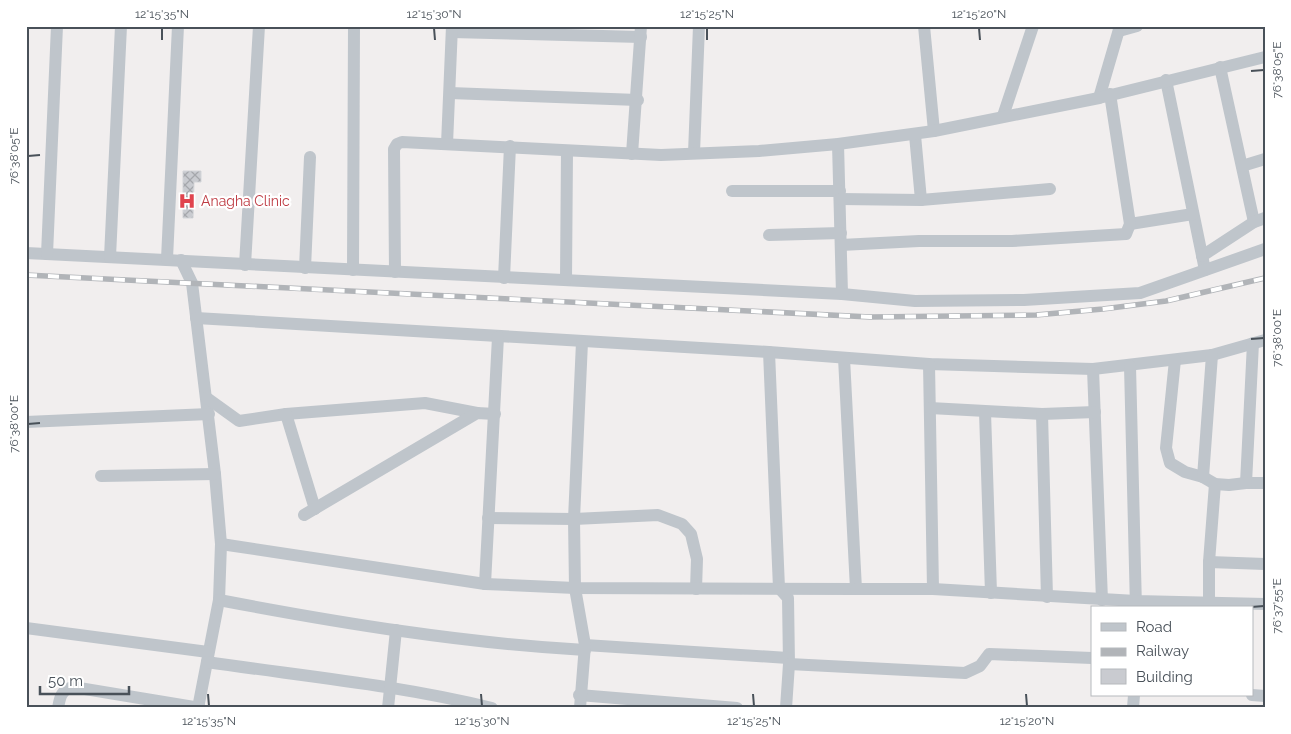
<svg xmlns="http://www.w3.org/2000/svg" width="1291" height="734" viewBox="0 0 1291 734" font-family="Raleway,sans-serif">
<style>
.building{fill:url(#building-cross-hatch);stroke:#d3d5d9}
.lines{fill:none;stroke-linecap:round;stroke-linejoin:round}
.street{stroke:#bfc5cb;stroke-width:12}
.rail-casing{stroke:#b1b4b8;stroke-width:5.5}
.rail{stroke:#fff;stroke-width:4;stroke-dasharray:11;stroke-linecap:butt}
.ticks{fill:none;stroke:#495159;stroke-width:2}
.labels{text-anchor:middle;dominant-baseline:central;stroke-width:4.5;stroke-linejoin:round;paint-order:stroke}
.health-label{font-size:14px;fill:#be3a42;stroke:#fff;text-anchor:start}
.neatline{fill:none;stroke:#495159;stroke-width:2}
.ticks-label{font-size:12px;text-anchor:middle;fill:#495159}
</style>
<defs>
<pattern id="building-cross-hatch" width="8" height="8" patternUnits="userSpaceOnUse" patternTransform="scale(1.25)"><rect width="8" height="8" fill="#c9cbd0"/><path d="M0 0l8 8M0 8l8-8" fill="none" stroke="#a5a7ac"/></pattern>
</defs>
<rect width="100%" height="100%" fill="#f1eeee"/>
<path class="building" d="M 183,171 L 201,171 L 201,182 L 194,182 L 193,218 L 183,218 Z"/>
<g class="lines">
<g class="street">
<path d="M 924,26 L 934,131"/>
<path d="M 1119,31 L 1137,26"/>
<path d="M 452,32 L 641,37"/>
<path d="M 1220,67 L 1254,222"/>
<path d="M 1166,80 L 1205,270"/>
<path d="M 450,93 L 638,100"/>
<path d="M 1099,98 L 1120,26"/>
<path d="M 1003,116 L 1033,26"/>
<path d="M 915,135 L 921,200"/>
<path d="M 447,144 L 452,26"/>
<path d="M 838,144 L 842,294"/>
<path d="M 694,153 L 699,26"/>
<path d="M 632,154 L 641,26"/>
<path d="M 1242,166 L 1265,159"/>
<path d="M 732,191 L 840,191"/>
<path d="M 840,199 L 921,200 L 1050,189"/>
<path d="M 1130,224 L 1193,214"/>
<path d="M 769,235 L 841,233"/>
<path d="M 841,245 L 919,241 L 1012,241 L 1126,234 L 1130,224 L 1110,94"/>
<path d="M 26,253 L 842,294 L 915,301 L 1024,300 L 1140,293 L 1265,249"/>
<path d="M 47,254 L 57,26"/>
<path d="M 1202,256 L 1254,222 L 1265,218"/>
<path d="M 110,257 L 121,26"/>
<path d="M 167,259 L 178,26"/>
<path d="M 181,260 L 192,283 L 215,474 L 221,544 L 219,600 L 198,708"/>
<path d="M 245,265 L 259,26"/>
<path d="M 305,268 L 310,157"/>
<path d="M 353,270 L 354,26"/>
<path d="M 395,272 L 394,149 L 397,144 L 402,142 L 661,155 L 759,151 L 838,144 L 934,131 L 1099,98 L 1265,57"/>
<path d="M 504,278 L 510,146"/>
<path d="M 566,280 L 567,151"/>
<path d="M 196,318 L 769,352 L 929,364 L 1093,369 L 1212,355 L 1265,340"/>
<path d="M 1253,343 L 1246,483 L 1265,483"/>
<path d="M 769,352 L 779,588 L 788,598 L 789,664 L 786,708"/>
<path d="M 1175,360 L 1166,448 L 1170,463 L 1185,472 L 1203,477 L 1215,484 L 1229,485 L 1246,483"/>
<path d="M 929,364 L 933,589"/>
<path d="M 1130,366 L 1136,608"/>
<path d="M 1093,369 L 1102,600"/>
<path d="M 207,398 L 239,421 L 286,414 L 425,403 L 477,413"/>
<path d="M 930,408 L 1042,414 L 1095,412"/>
<path d="M 985,412 L 991,593"/>
<path d="M 286,414 L 315,509"/>
<path d="M 1042,414 L 1047,597"/>
<path d="M 26,422 L 209,414"/>
<path d="M 101,476 L 215,474"/>
<path d="M 1203,477 L 1212,355"/>
<path d="M 304,515 L 477,413 L 495,414"/>
<path d="M 488,518 L 574,519 L 658,515 L 682,524 L 691,534 L 697,559 L 696,589"/>
<path d="M 221,544 L 485,584 L 575,588 L 856,589 L 844,358"/>
<path d="M 1209,562 L 1265,564"/>
<path d="M 485,584 L 498,337"/>
<path d="M 856,589 L 933,589 L 1136,601 L 1265,604"/>
<path d="M 219,600 C 340,623 462,643 585,650"/>
<path d="M 1209,602 L 1209,562 L 1215,484"/>
<path d="M 26,628 L 208,652"/>
<path d="M 585,645 L 788,658"/>
<path d="M 207,662 C 302,676 399,685 492,708"/>
<path d="M 789,664 L 965,673 L 980,666 L 989,654 L 1092,658"/>
<path d="M 579,695 L 737,708"/>
<path d="M 1252,695 L 1265,696"/>
<path d="M 58,708 C 60,697 61,690 73,687 L 200,708"/>
<path d="M 388,708 L 396,630"/>
<path d="M 580,708 L 585,645 L 575,588 L 574,519 L 582,342"/>
<path d="M 1133,708 L 1134,695"/>
</g>
<g class="rail-casing">
<path id="rail" d="M 26,275 L 870,317 L 1036,315 L 1103,309 L 1166,301 L 1265,278"/>
</g>
<use href="#rail" class="rail"/>
</g>
<path class="ticks" d="M 162,28 L 162,40M 434,28 L 435,40M 707,28 L 707,40M 979,28 L 980,40M 1251,71 L 1264,70M 28,156 L 40,155M 1251,339 L 1264,338M 28,424 L 40,423M 1251,607 L 1264,606M 208,694 L 209,706M 481,694 L 482,706M 753,694 L 754,706M 1026,694 L 1027,706"/>
<defs>
<g id="hospital-bare" transform="scale(1.35)"><path d="M-5-5h3v3.5h4V-5h3V5h-3V1.5h-4V5h-3Z" fill="#e0444e" stroke="#fff" stroke-width="2.5" paint-order="stroke"/></g>
</defs>
<g fill-rule="evenodd">
<use href="#hospital-bare" x="187" y="201"/>
</g>
<g class="labels">
<g class="health-label">
<text x="201" y="201">Anagha Clinic</text>
</g>
</g>
<rect width="1291" height="734" fill="none" stroke="#ffffff" stroke-width="55"/>
<rect x="1091" y="606" width="162" height="90" fill="#ffffff" stroke="#b6b9bd"/>
<rect x="1101" y="623" width="25" height="8" fill="#bfc5cb" stroke="#b6b9bd"/>
<text x="1136" y="632" font-size="15" fill="#495159">Road</text>
<rect x="1101" y="648" width="25" height="8" fill="#b1b4b8" stroke="#b6b9bd"/>
<text x="1136" y="656" font-size="15" fill="#495159">Railway</text>
<rect x="1101" y="669" width="25" height="15" fill="#c9cbd0" stroke="#b6b9bd"/>
<text x="1136" y="682" font-size="15" fill="#495159">Building</text>
<path d="M40 686v8h89v-8" fill="none" stroke="#495159" stroke-width="2.5"/>
<text x="48" y="686" font-size="15" fill="#495159" stroke="#ffffff" stroke-width="4" paint-order="stroke">50 m</text>
<rect x="28" y="28" width="1236" height="678" class="neatline"/>
<g class="ticks-label">
<text x="162" y="18">12°15'35"N</text>
<text x="434" y="18">12°15'30"N</text>
<text x="707" y="18">12°15'25"N</text>
<text x="979" y="18">12°15'20"N</text>
<text transform="translate(1277 70) rotate(-90)" y="4">76°38'05"E</text>
<text transform="translate(14 156) rotate(-90)" y="4">76°38'05"E</text>
<text transform="translate(1277 338) rotate(-90)" y="4">76°38'00"E</text>
<text transform="translate(14 424) rotate(-90)" y="4">76°38'00"E</text>
<text transform="translate(1277 606) rotate(-90)" y="4">76°37'55"E</text>
<text x="209" y="725">12°15'35"N</text>
<text x="482" y="725">12°15'30"N</text>
<text x="754" y="725">12°15'25"N</text>
<text x="1027" y="725">12°15'20"N</text>
</g>
</svg>
